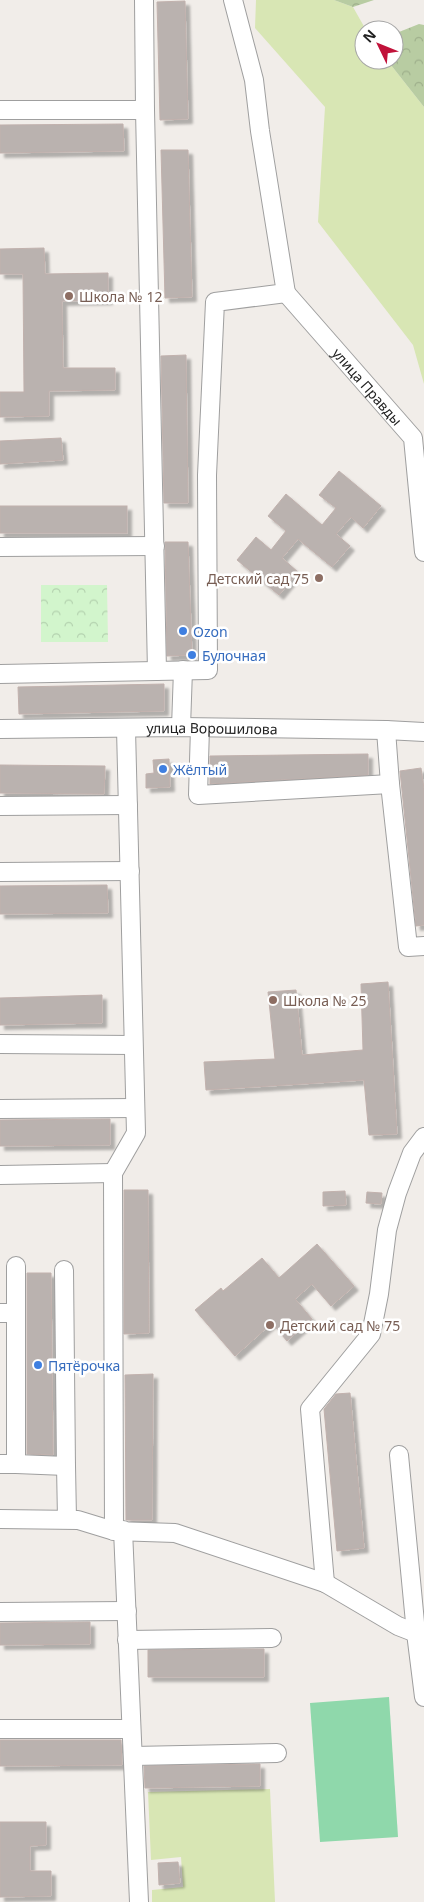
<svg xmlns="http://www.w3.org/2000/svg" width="424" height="1902" viewBox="0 0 424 1902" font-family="'Noto Sans',sans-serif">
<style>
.grass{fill:#d8e6b4}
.forest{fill:url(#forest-crowns)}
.park{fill:url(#park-crowns)}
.pitch{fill:#8fd8ab}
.building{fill:#bab2af;stroke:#c1b1ad;filter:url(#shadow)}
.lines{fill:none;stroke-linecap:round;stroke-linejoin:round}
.minor-casing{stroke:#9f9f9f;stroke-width:20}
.minor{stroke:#fff;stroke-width:18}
.education-dot{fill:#8d6e63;stroke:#fff;stroke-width:2}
.shop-dot{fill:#3f7fe0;stroke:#fff;stroke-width:2}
.labels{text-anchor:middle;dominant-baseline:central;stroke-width:5;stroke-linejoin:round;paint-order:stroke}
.education-label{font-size:14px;fill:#785e54;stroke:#fff;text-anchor:start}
.street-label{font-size:14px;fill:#222;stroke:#fff}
.shop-label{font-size:14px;fill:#366cbe;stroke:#fff;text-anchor:start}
</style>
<defs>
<pattern id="forest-crowns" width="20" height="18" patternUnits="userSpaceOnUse" patternTransform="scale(1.25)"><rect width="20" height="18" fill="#b8cca2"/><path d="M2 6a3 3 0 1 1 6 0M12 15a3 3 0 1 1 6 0" fill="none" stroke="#9eaf8b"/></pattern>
<pattern id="park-crowns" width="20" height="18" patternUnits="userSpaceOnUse" patternTransform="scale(1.25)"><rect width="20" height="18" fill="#d2f5cc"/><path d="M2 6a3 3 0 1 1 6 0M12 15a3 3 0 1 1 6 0" fill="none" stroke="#b4d2af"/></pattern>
<filter id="shadow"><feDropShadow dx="4.5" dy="4.5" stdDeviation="1" flood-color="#0004"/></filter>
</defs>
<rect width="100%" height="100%" fill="#f1ede9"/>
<g class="grass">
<path d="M 256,0 L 334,0 L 353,7 L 366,30 L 364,30 L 364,60 L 387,60 L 424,107 L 424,384 L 413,345 L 318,222 L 325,107 L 255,28 Z"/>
<path d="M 270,1789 L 275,1902 L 152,1902 L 152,1890 L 183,1887 L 181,1857 L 151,1860 L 148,1792 Z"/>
</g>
<g class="forest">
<path d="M 334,0 L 374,0 L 353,7 Z"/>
<path d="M 419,24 L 424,25 L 424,107 L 387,60 L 394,60 L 394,34 Z"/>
</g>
<path class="park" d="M 41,585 L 107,585 L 108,642 L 41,642 Z"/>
<path class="pitch" d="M 389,1697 L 398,1837 L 320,1842 L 310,1703 Z"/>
<g class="building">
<path d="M 185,1 L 188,119 L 160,120 L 157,2 Z"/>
<path d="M 123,124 L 124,151 L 0,153 L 0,125 Z"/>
<path d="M 161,150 L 188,150 L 192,297 L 165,298 Z"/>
<path d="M 44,248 L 45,274 L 108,273 L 108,300 L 62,301 L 63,368 L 115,368 L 115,390 L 49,391 L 49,416 L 0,417 L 0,392 L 24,392 L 23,274 L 0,274 L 0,249 Z"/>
<path d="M 186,355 L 188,503 L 164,503 L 161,356 Z"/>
<path d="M 61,438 L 63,460 L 0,464 L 0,441 Z"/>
<path d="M 339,471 L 381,506 L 363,528 L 351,517 L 336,534 L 350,546 L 332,567 L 298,539 L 282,558 L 298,572 L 279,595 L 237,560 L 256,537 L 271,550 L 286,531 L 268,516 L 286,494 L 322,525 L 336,508 L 319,495 Z"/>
<rect x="0" y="506" width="127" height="27"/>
<path d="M 165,542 L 188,542 L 192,655 L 167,656 Z"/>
<path d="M 164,684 L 164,711 L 19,714 L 18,687 Z"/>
<path d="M 368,754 L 368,775 L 210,784 L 210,756 Z"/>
<path d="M 169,759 L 170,787 L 146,788 L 146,774 L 154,773 L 153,760 Z"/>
<path d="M 0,765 L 105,766 L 104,794 L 0,793 Z"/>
<path d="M 421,768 L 424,789 L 424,925 L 416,926 L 400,771 Z"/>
<path d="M 107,885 L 108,913 L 0,914 L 0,886 Z"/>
<path d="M 388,982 L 397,1134 L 369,1135 L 364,1080 L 206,1090 L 204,1062 L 275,1059 L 268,992 L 296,990 L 302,1055 L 363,1050 L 361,984 Z"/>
<path d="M 102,995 L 102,1023 L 0,1025 L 0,998 Z"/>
<path d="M 110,1119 L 110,1145 L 0,1146 L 0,1120 Z"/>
<path d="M 124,1190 L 148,1190 L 149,1333 L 124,1334 Z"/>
<path d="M 345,1191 L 346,1205 L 323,1206 L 323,1192 Z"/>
<path d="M 367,1192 L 382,1193 L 381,1204 L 366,1203 Z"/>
<path d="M 317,1244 L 354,1286 L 331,1306 L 312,1284 L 295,1299 L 312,1319 L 287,1341 L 272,1323 L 235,1356 L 195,1310 L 221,1288 L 223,1291 L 262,1258 L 279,1278 Z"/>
<path d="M 27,1273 L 51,1273 L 53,1455 L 27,1454 Z"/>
<path d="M 153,1374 L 152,1520 L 126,1520 L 125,1375 Z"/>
<path d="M 350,1393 L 364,1548 L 337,1551 L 324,1409 L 336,1394 Z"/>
<path d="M 90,1622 L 90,1644 L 0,1645 L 0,1623 Z"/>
<path d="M 234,1649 L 264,1649 L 264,1677 L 148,1677 L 148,1650 Z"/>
<path d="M 0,1740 L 121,1740 L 122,1765 L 0,1766 Z"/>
<path d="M 260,1764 L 260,1786 L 145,1788 L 144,1766 Z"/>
<path d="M 0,1822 L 46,1822 L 46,1845 L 30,1846 L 30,1871 L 51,1871 L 51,1896 L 0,1897 Z"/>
<path d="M 178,1862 L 180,1883 L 159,1885 L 158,1863 Z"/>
</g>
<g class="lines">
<g class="minor-casing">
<g id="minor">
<path d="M 144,0 L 145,110"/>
<path d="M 0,110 L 145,110 L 157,671"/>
<path id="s1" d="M 286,293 L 413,438 L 424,552"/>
<path d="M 0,547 L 155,546"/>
<path d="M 0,674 L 208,670 L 207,475 L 215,302 L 286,293 L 260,131 L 254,80 L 233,0"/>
<path d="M 181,727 L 183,670"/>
<path d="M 200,728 L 198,795 L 390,784"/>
<path id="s2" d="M 0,729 L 181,727 L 386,730 L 424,732"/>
<path d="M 386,730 L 390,784 L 408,947 L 424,946"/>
<path d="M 0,806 L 128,805"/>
<path d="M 0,872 L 130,871"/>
<path d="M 0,1044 L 133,1045"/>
<path d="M 0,1109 L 135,1108"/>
<path d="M 0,1175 L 113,1173"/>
<path d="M 0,1313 L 15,1313"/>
<path d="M 399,1455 L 416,1633 L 424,1697"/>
<path d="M 0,1464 L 16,1464 L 16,1266"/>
<path d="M 16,1464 L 66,1466 L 64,1270"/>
<path d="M 66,1466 L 67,1519"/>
<path d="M 0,1519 L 78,1520 L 114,1531 L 175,1533 L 325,1583 L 398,1626 L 416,1633 L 424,1640"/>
<path d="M 123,1530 L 139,1902"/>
<path d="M 114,1531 L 113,1173 L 136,1133 L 126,729"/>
<path d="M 325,1583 L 310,1409 L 371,1334 L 379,1294 L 387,1230 L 397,1193 L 412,1153 L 424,1137"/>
<path d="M 0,1612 L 127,1611"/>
<path d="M 127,1640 L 272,1638"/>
<path d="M 0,1729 L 131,1729"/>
<path d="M 133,1756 L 277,1753"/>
</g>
</g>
<use href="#minor" class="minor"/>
</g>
<g class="education-dot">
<circle cx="69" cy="296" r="5"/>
<circle cx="319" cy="578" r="5"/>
<circle cx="273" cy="1000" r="5"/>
<circle cx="270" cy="1325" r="5"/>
</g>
<g class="shop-dot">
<circle cx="183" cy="631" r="5"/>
<circle cx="192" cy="655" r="5"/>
<circle cx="163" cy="769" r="5"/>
<circle cx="38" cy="1365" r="5"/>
</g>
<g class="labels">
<g class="education-label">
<text x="79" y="296">Школа № 12</text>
<text x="309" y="578" text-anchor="end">Детский сад 75</text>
<text x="283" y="1000">Школа № 25</text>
<text x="280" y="1325">Детский сад № 75</text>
</g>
<g class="street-label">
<text stroke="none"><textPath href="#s1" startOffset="124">улица Правды</textPath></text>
<text stroke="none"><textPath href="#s2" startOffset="212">улица Ворошилова</textPath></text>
</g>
<g class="shop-label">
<text x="193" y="631">Ozon</text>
<text x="202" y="655">Булочная</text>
<text x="173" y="769">Жёлтый</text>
<text x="48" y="1365">Пятёрочка</text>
</g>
</g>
<g transform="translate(379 45) rotate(313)"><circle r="24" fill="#ffffff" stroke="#a7a7a7"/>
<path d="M0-4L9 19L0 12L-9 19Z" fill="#c1123a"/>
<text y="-8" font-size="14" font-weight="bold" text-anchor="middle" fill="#222222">N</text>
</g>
</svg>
